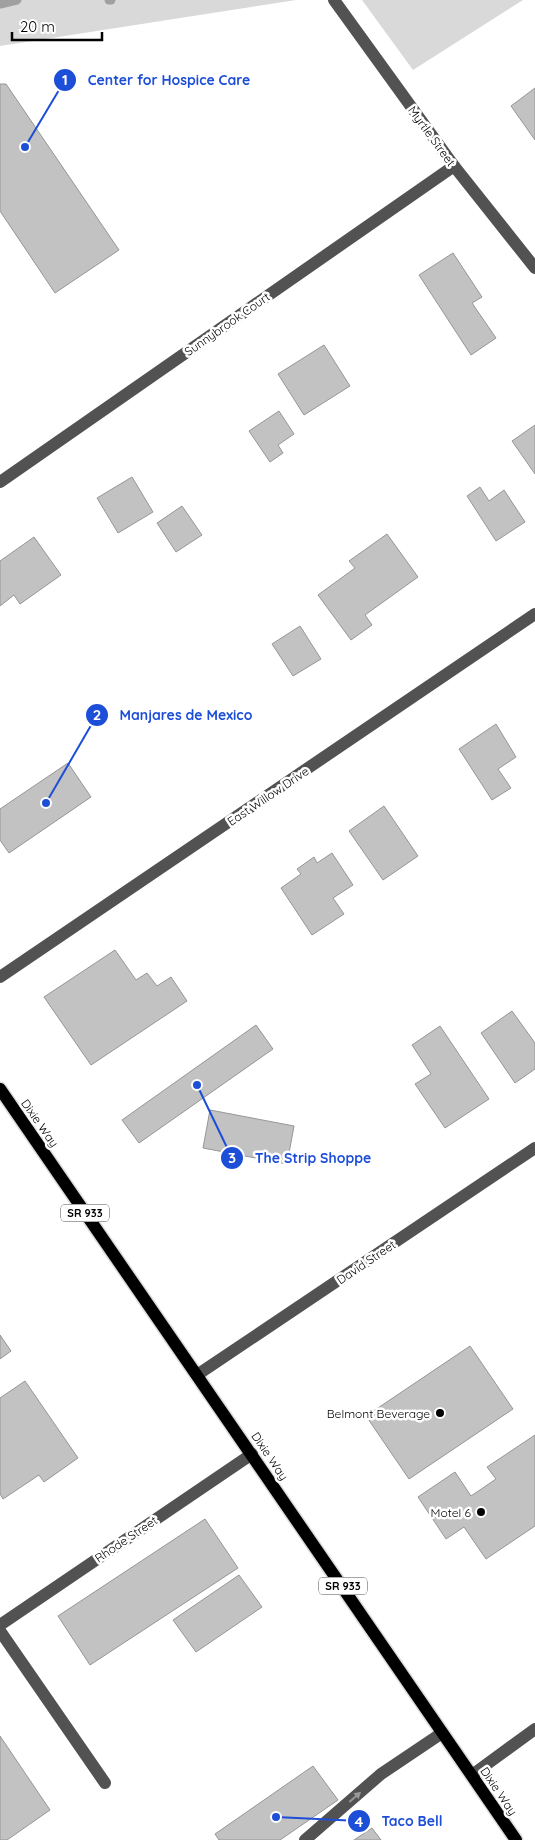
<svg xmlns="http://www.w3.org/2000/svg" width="535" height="1840" viewBox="0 0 535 1840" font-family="Quicksand,sans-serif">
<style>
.green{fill:#d9d9d9}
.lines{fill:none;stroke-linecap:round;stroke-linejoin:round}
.stream{stroke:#a0a0a0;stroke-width:9}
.building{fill:#c2c2c2;stroke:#969696}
.major-casing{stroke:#dbdbdb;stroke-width:15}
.minor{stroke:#525252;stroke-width:12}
.major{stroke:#000;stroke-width:12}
.oneway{fill:#979797}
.poi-dot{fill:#000;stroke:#fff;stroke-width:2}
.labels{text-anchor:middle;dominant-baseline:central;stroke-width:5;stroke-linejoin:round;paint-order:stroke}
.shield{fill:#fff;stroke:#4c4c4c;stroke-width:1}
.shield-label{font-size:11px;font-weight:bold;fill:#000}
.street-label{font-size:12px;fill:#000;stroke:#fff}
.poi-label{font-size:12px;fill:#000;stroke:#fff;text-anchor:end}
.leader{fill:none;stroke:#1d4ed8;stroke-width:2}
.callout-dot{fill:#1d4ed8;stroke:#fff;stroke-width:2}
.mark-label{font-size:15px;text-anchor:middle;font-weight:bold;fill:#fff}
.callout-label{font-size:14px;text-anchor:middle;font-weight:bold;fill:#1d4ed8;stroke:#fff;stroke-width:5;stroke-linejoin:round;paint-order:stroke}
</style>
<rect width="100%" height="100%" fill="#fff"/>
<g class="green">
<path d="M 0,0 L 296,0 L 0,46 Z"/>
<path d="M 362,0 L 523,0 L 413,70 Z"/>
</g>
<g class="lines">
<g class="stream">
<path d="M 109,0 L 111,0"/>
<path d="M 0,4 L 17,0"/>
</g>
</g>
<g class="building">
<path d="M 0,84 L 6,84 L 119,250 L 55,293 L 0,211 Z"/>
<path d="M 535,88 L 535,140 L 511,106 Z"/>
<path d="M 453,253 L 482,297 L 472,303 L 496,338 L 471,355 L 419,275 Z"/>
<path d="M 324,345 L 350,386 L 304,415 L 278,374 Z"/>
<path d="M 279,411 L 294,434 L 278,445 L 283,453 L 270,462 L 249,431 Z"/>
<path d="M 535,425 L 535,474 L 512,441 Z"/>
<path d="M 132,477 L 153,512 L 118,533 L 97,498 Z"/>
<path d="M 480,487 L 489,501 L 504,490 L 525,522 L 496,541 L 467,496 Z"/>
<path d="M 182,506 L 202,535 L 176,552 L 157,523 Z"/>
<path d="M 387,534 L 418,577 L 365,615 L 372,625 L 351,640 L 318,595 L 355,568 L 349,561 Z"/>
<path d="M 34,537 L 61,575 L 20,604 L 14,595 L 0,606 L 0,561 Z"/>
<path d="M 300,626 L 321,659 L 293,676 L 272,644 Z"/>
<path d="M 496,724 L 516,757 L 498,769 L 511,788 L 492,800 L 459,749 Z"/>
<path d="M 68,763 L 91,797 L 9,853 L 0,840 L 0,809 Z"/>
<path d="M 384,806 L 418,856 L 383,880 L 349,831 Z"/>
<path d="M 332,853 L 353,885 L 333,898 L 344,914 L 312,935 L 281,888 L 301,874 L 297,869 L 314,857 L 317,863 Z"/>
<path d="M 115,950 L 136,980 L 147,973 L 157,986 L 171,977 L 187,1001 L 91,1065 L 44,997 Z"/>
<path d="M 512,1011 L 535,1043 L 535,1069 L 515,1083 L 481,1033 Z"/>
<path d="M 256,1025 L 273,1049 L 139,1143 L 122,1120 Z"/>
<path d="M 440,1026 L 489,1099 L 445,1128 L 415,1084 L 431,1074 L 412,1045 Z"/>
<path d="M 210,1110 L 294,1126 L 287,1164 L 203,1148 Z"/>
<path d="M 0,1335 L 11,1351 L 0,1359 Z"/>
<path d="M 470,1346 L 513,1409 L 409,1479 L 366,1416 Z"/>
<path d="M 25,1381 L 78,1458 L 44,1482 L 39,1475 L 3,1499 L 0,1494 L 0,1398 Z"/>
<path d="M 535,1435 L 535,1526 L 486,1559 L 464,1527 L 446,1539 L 418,1497 L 455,1472 L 471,1496 L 496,1479 L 487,1467 Z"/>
<path d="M 205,1519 L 238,1568 L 90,1665 L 58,1616 Z"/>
<path d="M 239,1575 L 262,1607 L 196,1652 L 173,1620 Z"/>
<path d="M 0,1736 L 50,1810 L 7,1840 L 0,1840 Z"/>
<path d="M 313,1766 L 338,1800 L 280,1840 L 219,1840 L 215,1834 Z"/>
<path d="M 372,1828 L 381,1840 L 354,1840 Z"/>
</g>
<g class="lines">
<g class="major-casing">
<path id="major" d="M 0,1089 L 516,1840"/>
</g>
<g class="minor">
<path d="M 334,0 L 454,166 L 535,268"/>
<path d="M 0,482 L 454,166"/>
<path d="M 0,977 L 535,614"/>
<path d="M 197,1375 L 535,1148"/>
<path d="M 0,1625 L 252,1454"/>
<path d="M 0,1631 L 105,1783"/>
<path d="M 472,1775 L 535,1729"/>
<path d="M 305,1840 L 381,1774 L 442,1733"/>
</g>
<use href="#major" class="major"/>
</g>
<defs><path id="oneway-solid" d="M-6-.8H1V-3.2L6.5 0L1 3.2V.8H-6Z" transform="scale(1.25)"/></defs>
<use class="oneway" href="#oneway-solid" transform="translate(355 1797) rotate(-41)"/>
<g class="poi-dot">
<circle cx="440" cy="1413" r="5"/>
<circle cx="481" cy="1512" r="5"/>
</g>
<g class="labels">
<g class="shield">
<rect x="61" y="1204.5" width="48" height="17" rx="4"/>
<rect x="319" y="1577.5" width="48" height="17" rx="4"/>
</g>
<g class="shield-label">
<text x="85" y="1213">SR 933</text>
<text x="343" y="1586">SR 933</text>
</g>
<g class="street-label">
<text transform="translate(432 136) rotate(54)">Myrtle Street</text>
<text transform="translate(227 324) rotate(-35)">Sunnybrook Court</text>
<text transform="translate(268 796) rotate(-34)">East Willow Drive</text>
<text transform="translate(40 1123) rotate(55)">Dixie Way</text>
<text transform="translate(366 1262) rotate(-34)">David Street</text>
<text transform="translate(270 1456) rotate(56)">Dixie Way</text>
<text transform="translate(126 1539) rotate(-34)">Rhode Street</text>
<text transform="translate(499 1791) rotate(56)">Dixie Way</text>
</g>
<g class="poi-label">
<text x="430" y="1413">Belmont Beverage</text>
<text x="471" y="1512">Motel 6</text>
</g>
</g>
<path class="leader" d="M25 147L65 80M46 803L97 715M197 1085L232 1158M276 1817L359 1821"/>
<g class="callout-dot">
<circle cx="25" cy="147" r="5"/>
<circle cx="46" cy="803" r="5"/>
<circle cx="197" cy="1085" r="5"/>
<circle cx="276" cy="1817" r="5"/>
<circle cx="65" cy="80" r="12"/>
<circle cx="97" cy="715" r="12"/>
<circle cx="232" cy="1158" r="12"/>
<circle cx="359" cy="1821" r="12"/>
</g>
<g class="mark-label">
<text x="65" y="85">1</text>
<text x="97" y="720">2</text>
<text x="232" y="1163">3</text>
<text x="359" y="1827">4</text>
</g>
<g class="callout-label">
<text x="169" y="85">Center for Hospice Care</text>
<text x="186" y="720">Manjares de Mexico</text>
<text x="313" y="1163">The Strip Shoppe</text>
<text x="412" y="1826">Taco Bell</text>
</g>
<path d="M12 32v8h90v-8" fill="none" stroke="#000000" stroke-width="2.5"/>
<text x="20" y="32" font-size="15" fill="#000000" stroke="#ffffff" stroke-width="4" paint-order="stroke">20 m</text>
</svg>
